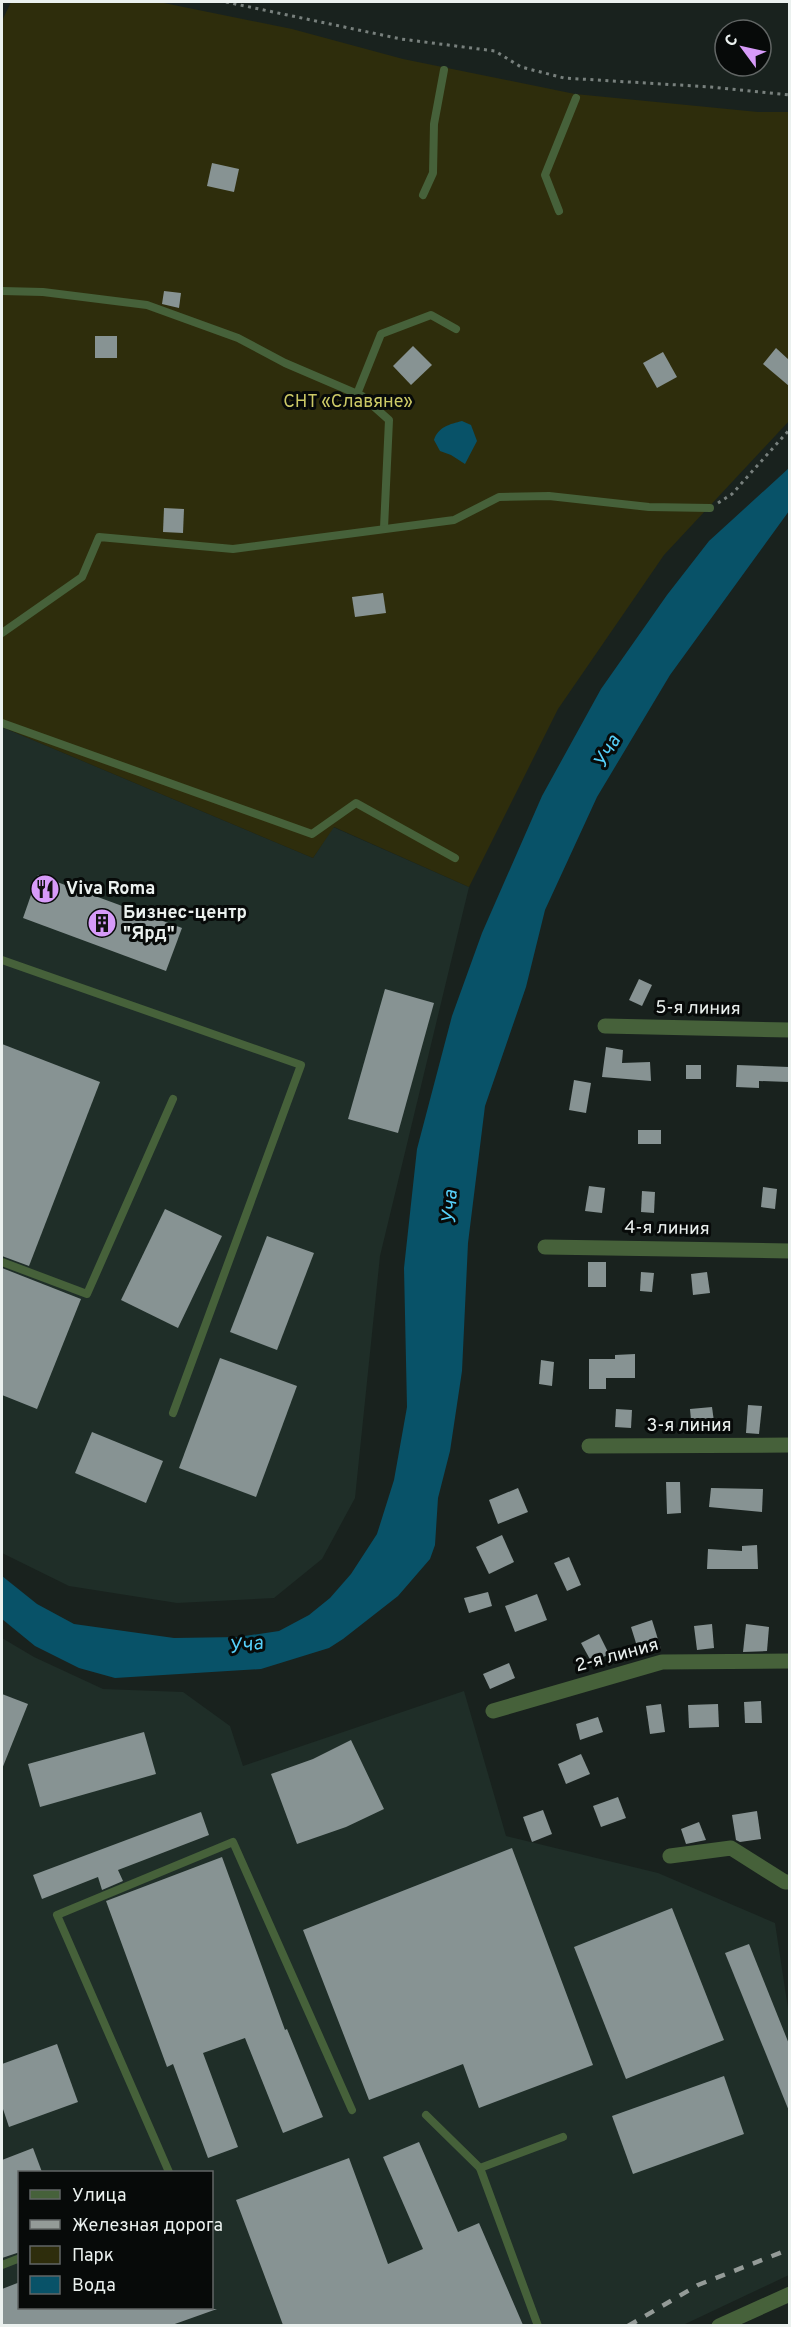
<svg xmlns="http://www.w3.org/2000/svg" width="791" height="2327" viewBox="0 0 791 2327" font-family="Overpass,sans-serif">
<style>
.built{fill:#1f2e28;fill-rule:evenodd}
.green{fill:#2e2d0c}
.water{fill:#085268}
.building{fill:#879393}
.lines{fill:none;stroke-linecap:round;stroke-linejoin:round}
.path{stroke:#78807d;stroke-width:3;stroke-dasharray:3 4.5;stroke-linecap:butt}
.service{stroke:#46613a;stroke-width:8}
.minor{stroke:#46613a;stroke-width:15}
.rail{stroke:#949b98;stroke-width:4.5;stroke-dasharray:10 10;stroke-linecap:butt}
.labels{text-anchor:middle;dominant-baseline:central;stroke-width:6;stroke-linejoin:round;paint-order:stroke}
.park-label{font-size:18px;fill:#ccc966;stroke:#070a09}
.poi-label{font-size:18px;font-weight:bold;fill:#ebf1ef;stroke:#070a09;text-anchor:start}
.street-label{font-size:18px;fill:#ebf1ef;stroke:#070a09}
.water-label{font-size:20px;font-style:italic;fill:#56d0fa;stroke:#070a09}
</style>
<rect width="100%" height="100%" fill="#19221e"/>
<g class="built">
<path d="M 2,727 L 313,858 L 333,827 L 469,887 L 380,1256 L 355,1498 L 322,1559 L 274,1598 L 177,1603 L 69,1586 L 2,1553 Z"/>
<path d="M 2,1638 L 34,1657 L 103,1689 L 183,1692 L 230,1726 L 243,1766 L 464,1691 L 506,1836 L 658,1873 L 775,1923 L 789,2015 L 789,2275 L 683,2325 L 2,2325 ZM 20,2172 L 212,2172 L 212,2308 L 20,2308 Z"/>
</g>
<path class="green" d="M 11,2 L 159,2 L 292,29 L 403,59 L 575,94 L 758,112 L 789,112 L 789,421 L 664,555 L 558,709 L 469,887 L 334,827 L 313,858 L 2,727 L 2,21 Z"/>
<g class="water">
<path d="M 462,421 L 471,425 L 477,441 L 465,464 L 451,455 L 440,451 L 434,440 C 438,427 450,424 462,421 Z"/>
<path d="M 789,468 L 789,511 L 670,675 L 597,797 L 545,910 L 526,987 L 485,1106 L 468,1243 L 462,1371 L 450,1451 L 438,1498 L 435,1545 L 430,1559 L 398,1596 L 343,1639 L 329,1648 L 261,1669 L 115,1678 L 79,1668 L 35,1646 L 2,1619 L 2,1576 L 37,1604 L 74,1624 L 174,1638 L 238,1637 L 279,1631 L 309,1615 L 330,1598 L 351,1574 L 377,1534 L 394,1480 L 407,1407 L 404,1268 L 417,1149 L 452,1016 L 482,933 L 542,796 L 601,689 L 667,595 L 709,541 Z"/>
</g>
<g class="building">
<path d="M 212,163 L 239,169 L 234,192 L 207,186 Z"/>
<path d="M 164,291 L 181,293 L 179,308 L 162,304 Z"/>
<rect x="95" y="336" width="22" height="22"/>
<path d="M 413,346 L 432,365 L 411,385 L 393,366 Z"/>
<path d="M 776,348 L 789,360 L 789,386 L 763,364 Z"/>
<path d="M 663,352 L 677,377 L 657,388 L 643,363 Z"/>
<path d="M 164,508 L 184,509 L 183,533 L 163,532 Z"/>
<path d="M 383,593 L 386,613 L 355,617 L 352,597 Z"/>
<path d="M 38,875 L 182,928 L 166,971 L 23,918 Z"/>
<path d="M 639,979 L 652,985 L 642,1006 L 629,1000 Z"/>
<path d="M 385,989 L 434,1003 L 398,1133 L 348,1119 Z"/>
<path d="M 2,1044 L 100,1082 L 29,1266 L 2,1256 Z"/>
<path d="M 606,1047 L 623,1050 L 622,1063 L 650,1062 L 651,1081 L 602,1077 Z"/>
<rect x="686" y="1065" width="15" height="14"/>
<path d="M 737,1065 L 789,1067 L 789,1082 L 759,1081 L 759,1088 L 736,1087 Z"/>
<path d="M 574,1080 L 591,1083 L 586,1113 L 569,1110 Z"/>
<rect x="638" y="1130" width="23" height="14"/>
<path d="M 589,1186 L 605,1188 L 602,1213 L 585,1211 Z"/>
<path d="M 763,1187 L 777,1189 L 775,1209 L 761,1207 Z"/>
<path d="M 642,1191 L 655,1192 L 654,1213 L 641,1212 Z"/>
<path d="M 165,1209 L 222,1236 L 178,1328 L 121,1300 Z"/>
<path d="M 267,1236 L 314,1253 L 277,1350 L 230,1332 Z"/>
<rect x="588" y="1262" width="18" height="25"/>
<path d="M 2,1268 L 81,1299 L 37,1409 L 2,1395 Z"/>
<path d="M 641,1272 L 654,1273 L 652,1292 L 640,1291 Z"/>
<path d="M 707,1272 L 710,1293 L 693,1295 L 691,1274 Z"/>
<path d="M 635,1354 L 635,1378 L 606,1378 L 606,1389 L 589,1389 L 589,1359 L 615,1359 L 615,1355 Z"/>
<path d="M 220,1358 L 297,1386 L 256,1497 L 179,1468 Z"/>
<path d="M 541,1360 L 554,1362 L 552,1386 L 539,1384 Z"/>
<path d="M 748,1405 L 762,1406 L 759,1434 L 746,1433 Z"/>
<path d="M 712,1407 L 715,1429 L 692,1431 L 690,1409 Z"/>
<path d="M 616,1409 L 632,1410 L 631,1428 L 615,1427 Z"/>
<path d="M 92,1432 L 163,1461 L 146,1503 L 75,1473 Z"/>
<path d="M 666,1482 L 680,1482 L 681,1513 L 667,1514 Z"/>
<path d="M 518,1488 L 528,1512 L 498,1524 L 489,1500 Z"/>
<path d="M 711,1488 L 763,1489 L 762,1512 L 709,1507 Z"/>
<path d="M 502,1535 L 514,1562 L 489,1574 L 476,1547 Z"/>
<path d="M 757,1545 L 758,1569 L 707,1569 L 708,1549 L 742,1551 L 742,1546 Z"/>
<path d="M 569,1557 L 581,1585 L 567,1591 L 554,1563 Z"/>
<path d="M 488,1592 L 492,1606 L 469,1613 L 464,1598 Z"/>
<path d="M 537,1594 L 547,1620 L 515,1632 L 505,1606 Z"/>
<path d="M 652,1620 L 661,1649 L 640,1656 L 631,1627 Z"/>
<path d="M 712,1624 L 714,1648 L 697,1650 L 694,1626 Z"/>
<path d="M 746,1624 L 769,1627 L 767,1651 L 743,1652 Z"/>
<path d="M 599,1634 L 609,1654 L 592,1663 L 581,1643 Z"/>
<path d="M 509,1663 L 515,1678 L 490,1689 L 483,1674 Z"/>
<path d="M 2,1694 L 28,1704 L 2,1769 Z"/>
<path d="M 761,1701 L 762,1723 L 745,1723 L 744,1702 Z"/>
<path d="M 661,1704 L 665,1732 L 650,1734 L 646,1706 Z"/>
<path d="M 718,1704 L 719,1727 L 689,1728 L 688,1705 Z"/>
<path d="M 598,1717 L 603,1732 L 580,1740 L 576,1724 Z"/>
<path d="M 144,1732 L 156,1774 L 40,1807 L 28,1764 Z"/>
<path d="M 351,1740 L 384,1809 L 346,1827 L 297,1844 L 271,1774 L 313,1759 Z"/>
<path d="M 581,1754 L 590,1774 L 566,1784 L 558,1764 Z"/>
<path d="M 618,1797 L 626,1818 L 601,1827 L 593,1806 Z"/>
<path d="M 543,1810 L 552,1834 L 532,1842 L 523,1817 Z"/>
<path d="M 757,1811 L 761,1839 L 740,1842 L 736,1840 L 732,1815 Z"/>
<path d="M 201,1812 L 209,1835 L 118,1870 L 123,1881 L 102,1890 L 98,1877 L 42,1899 L 33,1875 Z"/>
<path d="M 699,1822 L 706,1840 L 686,1844 L 681,1829 Z"/>
<path d="M 512,1848 L 593,2065 L 479,2108 L 463,2064 L 369,2100 L 303,1930 Z"/>
<path d="M 222,1857 L 285,2030 L 287,2029 L 323,2117 L 283,2133 L 245,2038 L 203,2053 L 238,2147 L 208,2158 L 173,2064 L 167,2067 L 106,1901 Z"/>
<path d="M 672,1908 L 724,2040 L 626,2079 L 574,1947 Z"/>
<path d="M 749,1944 L 789,2044 L 789,2111 L 725,1953 Z"/>
<path d="M 57,2044 L 78,2102 L 9,2127 L 2,2106 L 2,2064 Z"/>
<path d="M 724,2076 L 744,2134 L 633,2174 L 612,2116 Z"/>
<path d="M 419,2142 L 458,2232 L 479,2223 L 523,2325 L 283,2325 L 236,2200 L 349,2158 L 388,2264 L 423,2249 L 383,2157 Z"/>
<path d="M 33,2148 L 42,2172 L 20,2172 L 20,2252 L 2,2258 L 2,2160 Z"/>
<path d="M 20,2282 L 20,2307 L 217,2309 L 172,2325 L 2,2325 L 2,2289 Z"/>
</g>
<g class="lines">
<g class="path">
<path d="M 226,2 L 401,39 L 495,51 L 521,67 L 564,78 L 711,87 L 790,95"/>
<path d="M 718,503 L 732,494 L 790,429"/>
</g>
<g class="service">
<path d="M 423,195 L 433,173 L 434,124 L 444,70"/>
<path d="M 559,211 L 545,175 L 576,98"/>
<path d="M 2,291 L 43,292 L 147,305 L 238,338 L 285,363 L 362,396 L 389,420 L 384,528"/>
<path d="M 357,394 L 381,334 L 431,315 L 456,329"/>
<path d="M 2,633 L 82,577 L 99,537 L 233,549 L 454,520 L 499,497 L 549,496 L 649,507 L 710,508"/>
<path d="M 2,723 L 312,834 L 356,803 L 455,858"/>
<path d="M 2,960 L 301,1065 L 173,1413"/>
<path d="M 2,1262 L 87,1294 L 173,1099"/>
<path d="M 426,2115 L 480,2168"/>
<path d="M 169,2172 L 57,1915 L 233,1842 L 352,2110"/>
<path d="M 2,2265 L 20,2258"/>
<path d="M 538,2326 L 480,2168 L 563,2137"/>
</g>
<g class="minor">
<path d="M 605,1026 L 790,1030"/>
<path d="M 545,1247 L 790,1251"/>
<path d="M 589,1446 L 790,1445"/>
<path d="M 493,1711 L 662,1662 L 790,1661"/>
<path d="M 670,1856 L 731,1848 L 785,1882 L 790,1882"/>
<path d="M 719,2326 L 790,2294"/>
</g>
<path class="rail" d="M 628,2326 L 698,2285 L 790,2249"/>
</g>
<defs>
<g id="restaurant-disc" transform="scale(1.5)"><circle r="9.5" fill="#d79bf9" stroke="#070a09"/><path d="M-5-6h1v4h1v-4h1v4h1v-4h1v5L-1.5 .5V6h-2V.5L-5-1ZM5-6V6H3V1.5H1.5Q1.5-4 5-6Z" fill="#111"/></g>
<g id="building-disc" transform="scale(1.5)"><circle r="9.5" fill="#d79bf9" stroke="#070a09"/><path d="M-4-6H4V6H1V3H-1V6H-4ZM-2.5-4.3h1.7v1.8h-1.7ZM.8-4.3h1.7v1.8H.8ZM-2.5-1h1.7V.8h-1.7ZM.8-1h1.7V.8H.8Z" fill="#111"/></g>
</defs>
<g fill-rule="evenodd">
<use href="#restaurant-disc" x="45" y="889"/>
<use href="#building-disc" x="102" y="923"/>
</g>
<g class="labels">
<g class="park-label">
<text x="348" y="402">СНТ «Славяне»</text>
</g>
<g class="poi-label">
<text x="66" y="889">Viva Roma</text>
<text x="123" y="913">Бизнес-центр<tspan x="123" dy="21">"Ярд"</tspan></text>
</g>
<g class="street-label">
<text transform="translate(698 1009) rotate(1)">5-я линия</text>
<text transform="translate(667 1229) rotate(1)">4-я линия</text>
<text x="689" y="1426">3-я линия</text>
<text transform="translate(617 1656) rotate(-15)">2-я линия</text>
</g>
<g class="water-label">
<text transform="translate(608 752) rotate(-61)">Уча</text>
<text transform="translate(451 1207) rotate(-87)">Уча</text>
<text transform="translate(246 1646) rotate(-8)">Уча</text>
</g>
</g>
<rect width="791" height="2327" fill="none" stroke="#ebf1ef" stroke-width="6"/>
<rect x="18" y="2171" width="195" height="138" fill="#070a09" stroke="#626665" stroke-width="1.5"/>
<rect x="30" y="2190" width="30" height="9" fill="#46613a" stroke="#626665" stroke-width="1.5"/>
<text x="72" y="2201" font-size="18" fill="#ebf1ef">Улица</text>
<rect x="30" y="2220" width="30" height="9" fill="#949b98" stroke="#626665" stroke-width="1.5"/>
<text x="72" y="2231" font-size="18" fill="#ebf1ef">Железная дорога</text>
<rect x="30" y="2246" width="30" height="18" fill="#2e2d0c" stroke="#626665" stroke-width="1.5"/>
<text x="72" y="2261" font-size="18" fill="#ebf1ef">Парк</text>
<rect x="30" y="2276" width="30" height="18" fill="#085268" stroke="#626665" stroke-width="1.5"/>
<text x="72" y="2291" font-size="18" fill="#ebf1ef">Вода</text>
<g transform="translate(743 48) rotate(303)"><circle r="28" fill="#070a09" stroke="#626665" stroke-width="1.5"/>
<path d="M0-4.5L10 22L0 15L-10 22Z" fill="#d79bf9"/>
<text y="-9" font-size="16" font-weight="bold" text-anchor="middle" fill="#ebf1ef">С</text>
</g>
</svg>
